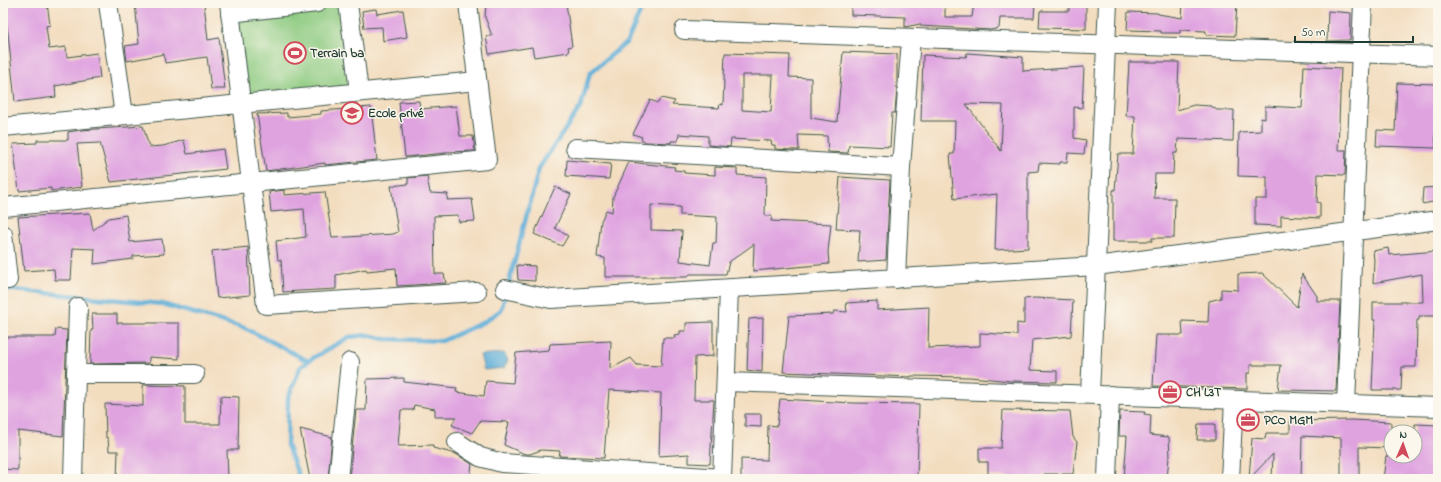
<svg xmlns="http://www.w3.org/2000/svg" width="1441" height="482" viewBox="0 0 1441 482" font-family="'Indie Flower',sans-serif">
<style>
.green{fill:#8cca80;stroke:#56845a}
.water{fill:#5dadd7;stroke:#3e7586}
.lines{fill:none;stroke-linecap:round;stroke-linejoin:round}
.stream{stroke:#5dadd7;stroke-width:4.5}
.building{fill:#dfa3e0;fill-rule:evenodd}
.street-casing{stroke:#3f5549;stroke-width:20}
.street{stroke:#fff;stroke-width:18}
.labels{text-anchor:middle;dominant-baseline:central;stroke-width:3;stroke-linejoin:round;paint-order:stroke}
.poi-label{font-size:13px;font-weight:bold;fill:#1f3d34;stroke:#fbf7ec;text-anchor:start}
</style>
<rect width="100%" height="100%" fill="#fbf7ec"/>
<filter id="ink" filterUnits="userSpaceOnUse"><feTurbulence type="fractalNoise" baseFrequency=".025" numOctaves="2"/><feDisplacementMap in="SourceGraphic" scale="8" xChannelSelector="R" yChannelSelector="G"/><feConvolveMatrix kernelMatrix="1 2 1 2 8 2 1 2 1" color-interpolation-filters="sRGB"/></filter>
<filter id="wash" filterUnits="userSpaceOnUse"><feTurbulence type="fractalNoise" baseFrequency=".012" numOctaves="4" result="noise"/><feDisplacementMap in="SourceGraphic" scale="16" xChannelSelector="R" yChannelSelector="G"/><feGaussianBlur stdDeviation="0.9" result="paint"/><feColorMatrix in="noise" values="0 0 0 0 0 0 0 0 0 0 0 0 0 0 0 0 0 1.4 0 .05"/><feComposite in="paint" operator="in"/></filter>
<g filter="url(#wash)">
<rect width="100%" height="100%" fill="#f3ddbf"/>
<path class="green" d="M 344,5 L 353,88 L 245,102 L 237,18 Z"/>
<path class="water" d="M 504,353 L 508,360 L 504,368 L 484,370 L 480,355 Z"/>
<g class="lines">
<g class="stream">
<path d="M 508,286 L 539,168 L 581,106 L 590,73 L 627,42 L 644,3"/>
<path d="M 3,289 L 162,304 L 245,328 L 308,361"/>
<path d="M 300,479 L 287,445 L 288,398 L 300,368 L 308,361 L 349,337 L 368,335 L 385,339 L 442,341 L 484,322 L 501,310 L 506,293"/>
</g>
</g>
<g id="blocks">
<g class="building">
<path d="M 3,3 L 47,3 L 50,25 L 46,26 L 49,49 L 66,47 L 67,57 L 97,53 L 100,78 L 55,86 L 56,97 L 15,102 L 8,33 Z"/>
<path d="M 135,3 L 204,3 L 208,40 L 219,38 L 225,89 L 211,89 L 207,57 L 165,63 L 164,54 L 127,61 L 125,46 L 139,44 Z"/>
<path d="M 486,3 L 566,3 L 572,46 L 568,47 L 569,52 L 534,57 L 532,47 L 489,54 L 486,36 L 492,36 L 485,17 Z"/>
<path d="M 851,3 L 945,3 L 945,17 L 972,17 L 974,3 L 1035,3 L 1034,18 L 1000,18 L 999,28 L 991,30 L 920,26 L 920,24 L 905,27 L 905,17 L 851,15 Z"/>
<path d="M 1069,3 L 1086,3 L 1086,29 L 1039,28 L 1040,11 L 1069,11 Z"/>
<path d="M 1183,3 L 1237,3 L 1235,36 L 1206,35 L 1206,31 L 1180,30 L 1180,33 L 1161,33 L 1161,31 L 1127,30 L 1128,12 L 1158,13 L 1158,14 L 1182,18 Z"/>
<path d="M 376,9 L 377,14 L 403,10 L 407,37 L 383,41 L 382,27 L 364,28 L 362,11 Z"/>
<path d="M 1328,11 L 1351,13 L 1350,40 L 1327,41 Z"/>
<path d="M 843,52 L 897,54 L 897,89 L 895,113 L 892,113 L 890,147 L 849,145 L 848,153 L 828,152 L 827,136 L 798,135 L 799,150 L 791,150 L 775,149 L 775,145 L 772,145 L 771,141 L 731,139 L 730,147 L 708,145 L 708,136 L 679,134 L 678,141 L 671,141 L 671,143 L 646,142 L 641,139 L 642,137 L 633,134 L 650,100 L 658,103 L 661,98 L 675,101 L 672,105 L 719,108 L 720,104 L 723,105 L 725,53 L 790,55 L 789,77 L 811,78 L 811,118 L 837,122 ZM 742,75 L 773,75 L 771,112 L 742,110 Z"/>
<path d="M 967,53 L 1023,57 L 1023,71 L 1084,67 L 1082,108 L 1074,107 L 1074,138 L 1086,140 L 1084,154 L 1068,153 L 1067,162 L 1060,162 L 1060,164 L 1039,163 L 1038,171 L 1028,172 L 1028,248 L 995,250 L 997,194 L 954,199 L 950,154 L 954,154 L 955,121 L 921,121 L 923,55 L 966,57 ZM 966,104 L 1003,105 L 1001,151 Z"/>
<path d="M 1129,62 L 1179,62 L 1177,110 L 1194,105 L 1211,106 L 1217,110 L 1234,110 L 1233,141 L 1178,139 L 1177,153 L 1174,153 L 1173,174 L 1155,174 L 1154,198 L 1175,198 L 1174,238 L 1152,238 L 1152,241 L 1113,241 L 1113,190 L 1115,190 L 1118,154 L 1133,154 L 1135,116 L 1126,116 Z"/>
<path d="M 1304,66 L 1341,68 L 1338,150 L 1346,150 L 1345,175 L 1318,174 L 1317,202 L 1320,203 L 1320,218 L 1281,216 L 1281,226 L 1255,225 L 1255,199 L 1267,199 L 1267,177 L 1238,176 L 1239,132 L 1261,131 L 1261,118 L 1265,119 L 1265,106 L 1302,108 Z"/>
<path d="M 1397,83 L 1438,84 L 1438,133 L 1435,133 L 1436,148 L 1376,146 L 1377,130 L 1395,131 Z"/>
<path d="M 419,101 L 420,109 L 456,106 L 460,136 L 473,136 L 475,151 L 446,152 L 446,153 L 405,157 L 399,102 Z"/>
<path d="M 371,107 L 377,160 L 325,165 L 325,163 L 266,171 L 257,114 L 287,113 L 287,117 L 321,114 L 321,111 Z"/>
<path d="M 143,126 L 149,147 L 163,146 L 184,140 L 187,154 L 223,149 L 226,169 L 111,182 L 100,143 L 77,144 L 82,187 L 51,191 L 51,188 L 19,191 L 13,144 L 37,143 L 37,140 L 68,140 L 68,132 L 81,130 Z"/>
<path d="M 567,160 L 611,164 L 609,179 L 566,176 Z"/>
<path d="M 629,162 L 675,167 L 674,170 L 684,171 L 684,173 L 715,175 L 715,167 L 735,168 L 737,169 L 737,175 L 766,177 L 765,216 L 772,216 L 771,221 L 831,224 L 828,252 L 829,264 L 753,271 L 754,244 L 729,262 L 726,274 L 690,274 L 687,277 L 605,277 L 605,258 L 597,257 L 601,221 L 606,210 L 612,212 L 613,197 ZM 651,205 L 680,207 L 680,215 L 717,217 L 716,243 L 713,243 L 710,265 L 680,261 L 682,231 L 651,230 Z"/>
<path d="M 427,176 L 430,193 L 448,194 L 447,200 L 472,199 L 475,221 L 459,222 L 458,215 L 434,216 L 435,274 L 444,274 L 446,283 L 397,286 L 396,268 L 367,271 L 366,269 L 336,275 L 336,289 L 283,292 L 281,260 L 278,260 L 276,241 L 306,237 L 304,209 L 271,212 L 269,192 L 284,190 L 284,195 L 325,192 L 332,238 L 393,234 L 398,232 L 391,186 L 408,184 L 408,178 Z"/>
<path d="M 840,177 L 890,180 L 886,260 L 858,262 L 860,230 L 836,229 Z"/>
<path d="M 555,187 L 571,194 L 555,228 L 568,236 L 562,246 L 534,234 Z"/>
<path d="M 1438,187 L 1438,201 L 1422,204 L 1423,188 Z"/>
<path d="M 90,213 L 93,230 L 109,218 L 126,215 L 130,242 L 162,239 L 164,254 L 133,256 L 133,259 L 94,264 L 95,249 L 73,248 L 71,280 L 55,280 L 54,269 L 24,271 L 18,217 Z"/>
<path d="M 248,247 L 250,295 L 217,298 L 212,251 Z"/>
<path d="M 1388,248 L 1389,255 L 1438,251 L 1438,316 L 1419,316 L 1419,320 L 1417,320 L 1416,367 L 1402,367 L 1401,390 L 1372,390 L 1375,320 L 1373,320 L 1373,302 L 1423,302 L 1422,274 L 1373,283 L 1374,260 L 1373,251 Z"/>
<path d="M 517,265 L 535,266 L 535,281 L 518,280 Z"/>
<path d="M 1262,273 L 1297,307 L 1302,274 L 1317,296 L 1317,301 L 1340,301 L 1336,391 L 1278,390 L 1281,365 L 1250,365 L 1250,373 L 1247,373 L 1247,389 L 1153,386 L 1156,335 L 1183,335 L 1182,321 L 1208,322 L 1209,301 L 1221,298 L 1221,289 L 1238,290 L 1238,274 Z"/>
<path d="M 1035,298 L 1073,300 L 1071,336 L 1032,340 L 1030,370 L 1057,371 L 1057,382 L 1011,381 L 970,377 L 911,376 L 911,377 L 783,372 L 789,316 L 833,314 L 834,311 L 847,312 L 846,303 L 877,301 L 877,310 L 929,307 L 928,348 L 980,346 L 980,333 L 1017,335 L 1017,323 L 1024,324 L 1024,299 Z"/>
<path d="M 92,314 L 117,314 L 117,323 L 179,323 L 179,359 L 149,357 L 149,363 L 90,364 L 91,330 L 93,330 Z"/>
<path d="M 763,318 L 762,372 L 747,370 L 749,319 Z"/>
<path d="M 713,322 L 713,356 L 695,357 L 694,400 L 714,400 L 710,464 L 689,463 L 689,454 L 659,456 L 661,393 L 609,390 L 604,458 L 559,456 L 560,451 L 541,450 L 530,454 L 525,454 L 504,445 L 509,422 L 480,421 L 472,433 L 452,425 L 456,417 L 435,417 L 435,409 L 414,405 L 413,410 L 401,410 L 398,446 L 433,445 L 433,448 L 456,454 L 472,464 L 470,479 L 349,479 L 356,410 L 366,410 L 367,379 L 404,378 L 404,382 L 457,388 L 456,392 L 484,396 L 486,381 L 513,383 L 516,353 L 549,350 L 550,344 L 611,341 L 610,369 L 631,358 L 637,365 L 661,366 L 663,338 L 675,338 L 674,335 L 680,334 L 680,331 L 686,331 L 686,323 Z"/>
<path d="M 56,329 L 67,330 L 63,436 L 18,431 L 18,470 L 3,469 L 4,337 L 55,337 Z"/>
<path d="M 143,385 L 185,386 L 185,424 L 220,424 L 221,396 L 239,397 L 238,450 L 227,450 L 228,479 L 117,479 L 118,451 L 109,451 L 108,438 L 106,438 L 105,404 L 143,406 Z"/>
<path d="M 780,399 L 853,403 L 919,404 L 917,479 L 741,479 L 741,459 L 767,460 L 768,425 L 777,426 Z"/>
<path d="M 1003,410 L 1070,411 L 1073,437 L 1077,442 L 1073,474 L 1044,474 L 1044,479 L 988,476 L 988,462 L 979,462 L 979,448 L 1001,448 Z"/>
<path d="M 1120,411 L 1145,412 L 1144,414 L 1151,415 L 1150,435 L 1169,437 L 1170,457 L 1169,457 L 1167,479 L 1124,479 L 1127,436 L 1119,436 Z"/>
<path d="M 745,414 L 761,414 L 761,427 L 745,426 Z"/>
<path d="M 1352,420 L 1391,422 L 1391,448 L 1359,447 L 1359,479 L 1341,479 L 1341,438 L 1302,436 L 1301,479 L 1272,479 L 1273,454 L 1249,479 L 1252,438 L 1265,439 L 1266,433 L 1290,433 L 1290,421 Z"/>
<path d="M 1198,424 L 1215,424 L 1215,440 L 1197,440 Z"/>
<path d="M 1415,424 L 1438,425 L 1438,479 L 1383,479 L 1386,456 L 1415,456 Z"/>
<path d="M 300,429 L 332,437 L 328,479 L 310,479 Z"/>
</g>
</g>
</g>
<g filter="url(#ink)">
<use href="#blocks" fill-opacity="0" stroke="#3f5549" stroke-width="1"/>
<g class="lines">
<g class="street-casing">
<g id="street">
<path d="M 108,3 L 124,115"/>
<path d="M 229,3 L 266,305 L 477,292"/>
<path d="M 348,3 L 359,92"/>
<path d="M 230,13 L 317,3"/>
<path d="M 684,30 L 1438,56"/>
<path d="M 3,127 L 477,81"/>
<path d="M 575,148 L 901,167"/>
<path d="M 3,207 L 487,160 L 468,3"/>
<path d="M 3,234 L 8,280"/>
<path d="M 896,279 L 901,167 L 911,39"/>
<path d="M 505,289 L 551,299 L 1096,266 L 1438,220"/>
<path d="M 76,374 L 195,374"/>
<path d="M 726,382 L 1438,407"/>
<path d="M 1090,394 L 1108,3"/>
<path d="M 1346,404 L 1363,3"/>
<path d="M 457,442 L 480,457 L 502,463 L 722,478"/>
<path d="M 73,479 L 78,307"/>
<path d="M 338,479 L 350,362"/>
<path d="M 722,479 L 729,289"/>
<path d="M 1107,479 L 1110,395"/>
<path d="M 1230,479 L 1234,400"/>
</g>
</g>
<use href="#street" class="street"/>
</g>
</g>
<defs>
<g id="stadium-ring" transform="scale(1.15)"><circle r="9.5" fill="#fbf7ec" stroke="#d1495b" stroke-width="1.5"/><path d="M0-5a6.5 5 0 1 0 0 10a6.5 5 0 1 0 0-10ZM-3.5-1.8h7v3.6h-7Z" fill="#d1495b"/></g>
<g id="school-ring" transform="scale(1.15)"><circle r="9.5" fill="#fbf7ec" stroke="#d1495b" stroke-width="1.5"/><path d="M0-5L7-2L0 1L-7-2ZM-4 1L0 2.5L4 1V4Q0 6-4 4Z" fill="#d1495b"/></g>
<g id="office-ring" transform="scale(1.15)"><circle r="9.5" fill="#fbf7ec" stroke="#d1495b" stroke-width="1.5"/><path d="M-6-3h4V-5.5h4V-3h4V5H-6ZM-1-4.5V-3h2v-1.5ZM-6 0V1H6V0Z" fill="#d1495b"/></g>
</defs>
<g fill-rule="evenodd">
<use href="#stadium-ring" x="295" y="53"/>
<use href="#school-ring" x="352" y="113"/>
<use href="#office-ring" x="1170" y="392"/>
<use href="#office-ring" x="1248" y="420"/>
</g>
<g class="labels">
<g class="poi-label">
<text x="310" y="53">Terrain ba</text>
<text x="368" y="113">Ecole privé</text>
<text x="1186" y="392">CH L3T</text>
<text x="1264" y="420">PCO MGM</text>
</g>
</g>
<rect width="1441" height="482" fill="none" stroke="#fbf7ec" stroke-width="16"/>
<g transform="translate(1403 444) rotate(2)"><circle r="19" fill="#fbf7ec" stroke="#a3ada2"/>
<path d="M0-3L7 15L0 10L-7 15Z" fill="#d1495b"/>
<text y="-6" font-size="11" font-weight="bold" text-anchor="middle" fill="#1f3d34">N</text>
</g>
<path d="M1295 36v6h118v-6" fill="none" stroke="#1f3d34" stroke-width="2"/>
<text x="1301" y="36" font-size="12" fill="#1f3d34" stroke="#fbf7ec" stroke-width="3" paint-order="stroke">50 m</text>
</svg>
